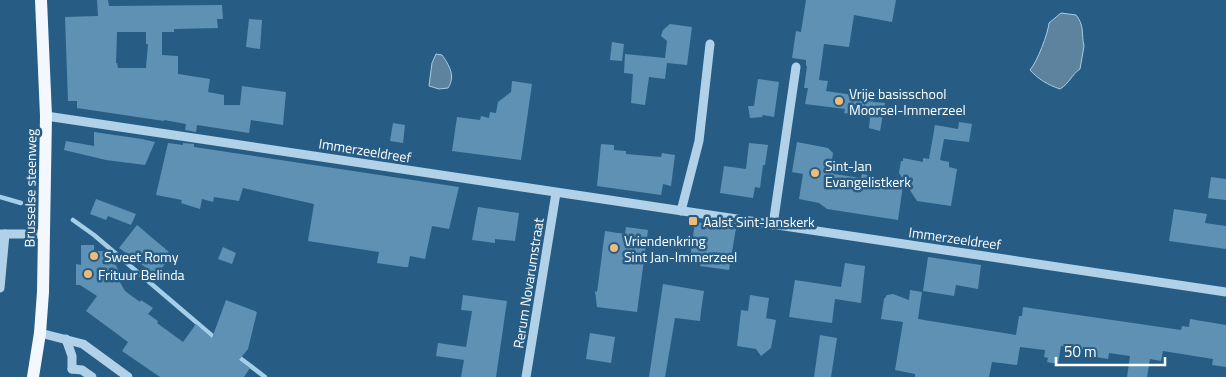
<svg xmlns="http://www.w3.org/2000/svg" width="1226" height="377" viewBox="0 0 1226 377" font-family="'Titillium Web',sans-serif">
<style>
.water{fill:#5d839e;stroke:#a5cee8}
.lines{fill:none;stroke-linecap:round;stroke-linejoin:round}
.stream{stroke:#a5cee8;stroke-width:4.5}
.building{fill:#5f91b4;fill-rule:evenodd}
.minor{stroke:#b1d1e8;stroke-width:9}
.major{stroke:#f2f8fe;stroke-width:12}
.poi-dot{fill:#f0bb76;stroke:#275d85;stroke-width:2}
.labels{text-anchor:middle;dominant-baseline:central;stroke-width:5;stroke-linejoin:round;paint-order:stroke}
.poi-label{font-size:14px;fill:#fff;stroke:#275d85;text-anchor:start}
.street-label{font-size:14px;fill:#fff;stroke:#275d85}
</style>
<rect width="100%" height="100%" fill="#275d85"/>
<g class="water">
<path d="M 1061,13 L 1076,15 C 1085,26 1081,34 1084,46 L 1080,69 C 1072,74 1069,84 1060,89 C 1048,85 1038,79 1030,70 C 1037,62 1048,34 1049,23 Z"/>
<path d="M 436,54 L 442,55 C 449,65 456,76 448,88 L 439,89 L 429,86 L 432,63 Z"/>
</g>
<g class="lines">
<g class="stream">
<path d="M 0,197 L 21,203"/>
<path d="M 73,220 L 94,235 L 216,339"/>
<path d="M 236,355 L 265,377"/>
</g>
</g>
<g class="building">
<path d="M 97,0 L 108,0 L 109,6 L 222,5 L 223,19 L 217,19 L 218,28 L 174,29 L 174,32 L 162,32 L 162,55 L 178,56 L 178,74 L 210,79 L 208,92 L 224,95 L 224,105 L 240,105 L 242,86 L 286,92 L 283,125 L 251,120 L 249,133 L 197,125 L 196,132 L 185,130 L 186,124 L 164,120 L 164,121 L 77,108 L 77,101 L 68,101 L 65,17 L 98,16 ZM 117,32 L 146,32 L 146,44 L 148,44 L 146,68 L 118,68 L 117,63 L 116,63 Z"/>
<path d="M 806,0 L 896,0 L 892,22 L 854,15 L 849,47 L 824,44 L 819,80 L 828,81 L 826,91 L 873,98 L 873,102 L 885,103 L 880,131 L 869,128 L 870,117 L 844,113 L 845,109 L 805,104 L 808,88 L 804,88 L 807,66 L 806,66 L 806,60 L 792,58 L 796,31 L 801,32 Z"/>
<path d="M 249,19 L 262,20 L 260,49 L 246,47 Z"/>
<path d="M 670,24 L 692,27 L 687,65 L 667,63 L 665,79 L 649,77 L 645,105 L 631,103 L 633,74 L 624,73 L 625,54 L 665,58 L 667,41 L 661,36 L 663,30 Z"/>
<path d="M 612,42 L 624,44 L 622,61 L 610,60 Z"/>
<path d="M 758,79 L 779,82 L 774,117 L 763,115 L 762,117 L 750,118 L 748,106 L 754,106 Z"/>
<path d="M 512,81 L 532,84 L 521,160 L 452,151 L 457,117 L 480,120 L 481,116 L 489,118 L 490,112 L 496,113 L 498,102 L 511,92 Z"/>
<path d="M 959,122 L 972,124 L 969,142 L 944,139 L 940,160 L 949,162 L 949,167 L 957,169 L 951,206 L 917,201 L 899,173 L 901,161 L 903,161 L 903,158 L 923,162 L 923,158 L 929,159 L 935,125 L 958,129 Z"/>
<path d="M 393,123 L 405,125 L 403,143 L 390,141 Z"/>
<path d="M 94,132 L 142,139 L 155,142 L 145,165 L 106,160 L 64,150 L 66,141 L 94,146 Z"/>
<path d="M 797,142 L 828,148 L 833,153 L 832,160 L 836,161 L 834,174 L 861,178 L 862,174 L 874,176 L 873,180 L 903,185 L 898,220 L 827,209 L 819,203 L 799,199 L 803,174 L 792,172 Z"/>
<path d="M 168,143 L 183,145 L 183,143 L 194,144 L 194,147 L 459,187 L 449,229 L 432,226 L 425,259 L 410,256 L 408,267 L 404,267 L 377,263 L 379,252 L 308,241 L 314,204 L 243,188 L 239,201 L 214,197 L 213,202 L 202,199 L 200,209 L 181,203 L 182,200 L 156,195 Z"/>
<path d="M 749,143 L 768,145 L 765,165 L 763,165 L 760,188 L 755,187 L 753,198 L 720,193 L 724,166 L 746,169 Z"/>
<path d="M 601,144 L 614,145 L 614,150 L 626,151 L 626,154 L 661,157 L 662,153 L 675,155 L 671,186 L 663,184 L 661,195 L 597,186 Z"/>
<path d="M 1211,177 L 1226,179 L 1226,200 L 1208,198 Z"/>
<path d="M 96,199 L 136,214 L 131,225 L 108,216 L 106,220 L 90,214 Z"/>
<path d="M 478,207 L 519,213 L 515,241 L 495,239 L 495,243 L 472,240 Z"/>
<path d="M 1174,209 L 1207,214 L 1205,223 L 1226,226 L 1226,249 L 1169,241 Z"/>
<path d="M 695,222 L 736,228 L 729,270 L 700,266 L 701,261 L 690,259 Z"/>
<path d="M 137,225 L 169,252 L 162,262 L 165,264 L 156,275 L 119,248 Z"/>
<path d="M 626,227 L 648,230 L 637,312 L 597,307 L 595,291 L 597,292 L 598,285 L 605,231 L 625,234 Z"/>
<path d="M 81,245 L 94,245 L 94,251 L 105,251 L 113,260 L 121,275 L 117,277 L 125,291 L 140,302 L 141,300 L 153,308 L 148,314 L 158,321 L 157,323 L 183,342 L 196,324 L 212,338 L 226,300 L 257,312 L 248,349 L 239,360 L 250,368 L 244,377 L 160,377 L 122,351 L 128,342 L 86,311 L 97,296 L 80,285 L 76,285 L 76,264 L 81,265 Z"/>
<path d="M 223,247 L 236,253 L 232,264 L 218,259 Z"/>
<path d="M 928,257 L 981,265 L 978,289 L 956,285 L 954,296 L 923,291 Z"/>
<path d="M 845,263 L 865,266 L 861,303 L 835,299 L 832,323 L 789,317 L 795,280 L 841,287 Z"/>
<path d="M 663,284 L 704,291 L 701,311 L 700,321 L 675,318 L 665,377 L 649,377 Z"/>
<path d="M 910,290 L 922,292 L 918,319 L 1016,335 L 1019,316 L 1022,316 L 1023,307 L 1181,330 L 1182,326 L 1189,327 L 1190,319 L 1226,325 L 1226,367 L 1212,365 L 1213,359 L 1163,351 L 1161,361 L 1150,359 L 1147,377 L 1127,377 L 1130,356 L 1109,353 L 1108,359 L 1089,356 L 1090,350 L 1061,346 L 1058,364 L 1047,362 L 1048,358 L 1044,357 L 1045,350 L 1020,347 L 1017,365 L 992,362 L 989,377 L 915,377 L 915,374 L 895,370 L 903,322 L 881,319 L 884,299 L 887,295 L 893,294 L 909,300 Z"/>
<path d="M 463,295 L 507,301 L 496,377 L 461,377 L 464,360 L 436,356 L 438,343 L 466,347 L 472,311 L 461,310 Z"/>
<path d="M 750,295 L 769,298 L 766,318 L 776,320 L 771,348 L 761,356 L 756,349 L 737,346 L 741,310 L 748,311 Z"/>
<path d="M 590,333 L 615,337 L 611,363 L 586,359 Z"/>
<path d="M 820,335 L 837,338 L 831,377 L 814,377 Z"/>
</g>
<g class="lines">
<g class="minor">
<path d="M 46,116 L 1226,292"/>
<path d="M 681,211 L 699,141 L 710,44"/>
<path d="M 773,225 L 796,67"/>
<path d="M 0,234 L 43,234"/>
<path d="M 0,288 L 5,234"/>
<path d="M 40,333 L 83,344 L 128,377"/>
<path d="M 66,339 L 72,356 L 72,369"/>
<path d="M 72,369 L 82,370 L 92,377"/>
<path d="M 526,377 L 556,193"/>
</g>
<path class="major" d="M 33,377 L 40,333 L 43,292 L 46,116 L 41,0"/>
</g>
<g class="poi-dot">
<circle cx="839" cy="101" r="5"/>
<circle cx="815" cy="173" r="5"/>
<rect x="688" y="216" width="10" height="10" rx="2.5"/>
<circle cx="614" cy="248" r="5"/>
<circle cx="94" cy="256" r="5"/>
<circle cx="88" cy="274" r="5"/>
</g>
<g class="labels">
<g class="poi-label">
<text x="849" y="93">Vrije basisschool<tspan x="849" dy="16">Moorsel-Immerzeel</tspan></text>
<text x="825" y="165">Sint-Jan<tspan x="825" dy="16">Evangelistkerk</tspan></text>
<text x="703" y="221">Aalst Sint-Janskerk</text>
<text x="624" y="240">Vriendenkring<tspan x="624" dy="16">Sint Jan-Immerzeel</tspan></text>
<text x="104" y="256">Sweet Romy</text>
<text x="98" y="274">Frituur Belinda</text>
</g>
<g class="street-label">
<text transform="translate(365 150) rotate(9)">Immerzeeldreef</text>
<text transform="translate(30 188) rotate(-89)">Brusselse steenweg</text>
<text transform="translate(955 238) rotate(8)">Immerzeeldreef</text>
<text transform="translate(528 283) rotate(-81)">Rerum Novarumstraat</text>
</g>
</g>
<path d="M1056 357v8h109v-8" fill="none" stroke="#ffffff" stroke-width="2.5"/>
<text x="1064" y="357" font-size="15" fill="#ffffff" stroke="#275d85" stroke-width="4" paint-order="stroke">50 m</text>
</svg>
